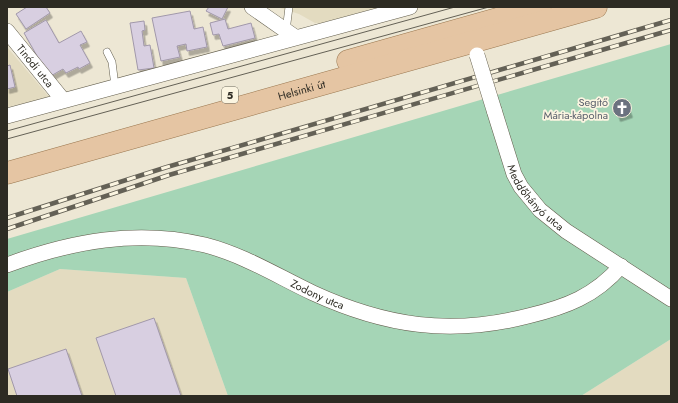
<svg xmlns="http://www.w3.org/2000/svg" width="678" height="403" viewBox="0 0 678 403" font-family="Jost,sans-serif">
<style>
.built{fill:#e3dbc0}
.green{fill:#a5d5b6}
.building{fill:#d8cfe1;stroke:#a198aa;filter:url(#shadow)}
.lines{fill:none;stroke-linecap:round;stroke-linejoin:round}
.lane-casing{stroke:#625d4c;stroke-width:8}
.street-casing{stroke:#625d4c;stroke-width:16}
.primary-casing{stroke:#99764e;stroke-width:23}
.lane{stroke:#fff;stroke-width:7}
.street{stroke:#fff;stroke-width:15}
.primary{stroke:#e5c5a3;stroke-width:22}
.tram{stroke:#646156;stroke-width:1}
.rail-casing{stroke:#646156;stroke-width:4.5}
.rail{stroke:#fbf5e1;stroke-width:3;stroke-dasharray:9;stroke-linecap:butt}
.street-bridge-casing{stroke:#625d4c;stroke-width:16;stroke-linecap:butt}
.street-bridge{stroke:#fff;stroke-width:15}
.labels{text-anchor:middle;dominant-baseline:central;stroke-width:3.5;stroke-linejoin:round;paint-order:stroke}
.shield{fill:#fbf5e1;stroke:#6b685c;stroke-width:1}
.shield-label{font-size:10px;font-weight:bold;fill:#2d2b23}
.street-label{font-size:11px;fill:#2d2b23;stroke:#fbf5e1}
.worship-label{font-size:11px;fill:#5b616d;stroke:#fbf5e1;text-anchor:end}
</style>
<defs>
<filter id="shadow"><feDropShadow dx="2.5" dy="4.5" stdDeviation="0" flood-color="#0004"/></filter>
</defs>
<rect width="100%" height="100%" fill="#ede7d4"/>
<g class="built">
<path d="M 277,7 L 380,7 L 322,23 L 315,23 L 299,14 Z"/>
<path d="M 7,47 L 50,98 L 7,107 Z"/>
<path d="M 60,269 L 186,278 L 228,396 L 7,396 L 7,292 Z"/>
<path d="M 671,339 L 671,396 L 581,396 Z"/>
</g>
<path class="green" d="M 671,44 L 671,339 L 581,396 L 228,396 L 186,278 L 60,269 L 7,292 L 7,239 Z"/>
<g class="building">
<path d="M 27,7 L 46,7 L 50,13 L 26,29 L 16,14 Z"/>
<path d="M 209,7 L 228,7 L 222,19 L 206,11 Z"/>
<path d="M 190,11 L 194,29 L 203,27 L 207,47 L 187,51 L 186,44 L 177,46 L 180,57 L 161,61 L 152,18 Z"/>
<path d="M 225,19 L 228,29 L 251,23 L 255,38 L 223,46 L 219,34 L 213,35 L 210,23 Z"/>
<path d="M 46,20 L 59,43 L 81,31 L 87,42 L 80,45 L 90,63 L 79,69 L 78,67 L 66,73 L 63,69 L 49,77 L 24,33 Z"/>
<path d="M 144,21 L 145,30 L 142,31 L 144,46 L 150,45 L 154,68 L 138,70 L 130,23 Z"/>
<path d="M 10,65 L 15,87 L 7,89 L 7,66 Z"/>
<path d="M 625,100 L 630,113 L 618,117 L 614,104 Z"/>
<path d="M 154,318 L 181,396 L 116,396 L 96,338 Z"/>
<path d="M 66,349 L 82,396 L 17,396 L 8,369 Z"/>
</g>
<g class="lines">
<g class="lane-casing">
<g id="lane">
<path d="M 286,31 L 289,7"/>
<path d="M 107,52 L 112,62 L 115,86"/>
</g>
</g>
<g class="street-casing">
<g id="street">
<path d="M 252,7 L 295,37"/>
<path id="s1" d="M 7,31 L 63,100"/>
<path id="s2" d="M 494,110 L 514,174 L 521,187 L 540,210 L 566,231 L 671,299"/>
<path d="M 7,116 L 410,7"/>
<path id="s3" d="M 7,265 C 72,241 137,229 205,245 C 244,255 277,276 313,293 C 385,326 450,336 528,316 C 566,307 595,296 621,266"/>
</g>
</g>
<g class="primary-casing">
<g id="primary">
<path d="M 348,61 L 540,7"/>
<path id="s4" d="M 7,173 L 596,7"/>
</g>
</g>
<use href="#lane" class="lane"/>
<use href="#street" class="street"/>
<use href="#primary" class="primary"/>
<g class="tram">
<path d="M 7,131 L 455,7"/>
<path d="M 7,139 L 489,7"/>
</g>
<g class="rail-casing">
<g id="rail">
<path d="M 7,218 L 167,167 L 671,20"/>
<path d="M 7,229 L 169,175 L 671,30"/>
</g>
</g>
<use href="#rail" class="rail"/>
<g class="street-bridge-casing">
<path id="street-bridge" d="M 477,55 L 494,110"/>
</g>
<use href="#street-bridge" class="street-bridge"/>
</g>
<defs>
<g id="church-disc" transform="scale(1)"><circle r="9.5" fill="#6b7280" stroke="#fbf5e1"/><path d="M-1.2-6h2.4v3.5h3.3v2.4h-3.3V6h-2.4V-.1h-3.3v-2.4h3.3Z" fill="#fff"/></g>
</defs>
<g fill-rule="evenodd">
<use href="#church-disc" x="622" y="108"/>
</g>
<g class="labels">
<rect class="shield" x="222" y="87" width="16" height="16" rx="3"/>
<g class="shield-label">
<text x="230" y="95">5</text>
</g>
<g class="street-label">
<text stroke="none"><textPath href="#s1" startOffset="45">Tinódi utca</textPath></text>
<text stroke="none"><textPath href="#s4" startOffset="306">Helsinki út</textPath></text>
<text stroke="none"><textPath href="#s2" startOffset="99">Meddőhányó utca</textPath></text>
<text stroke="none"><textPath href="#s3" startOffset="325">Zodony utca</textPath></text>
</g>
<g class="worship-label">
<text x="608" y="102">Segítő<tspan x="608" dy="13">Mária-kápolna</tspan></text>
</g>
</g>
<rect width="678" height="403" fill="none" stroke="#2d2b23" stroke-width="16"/>
</svg>
